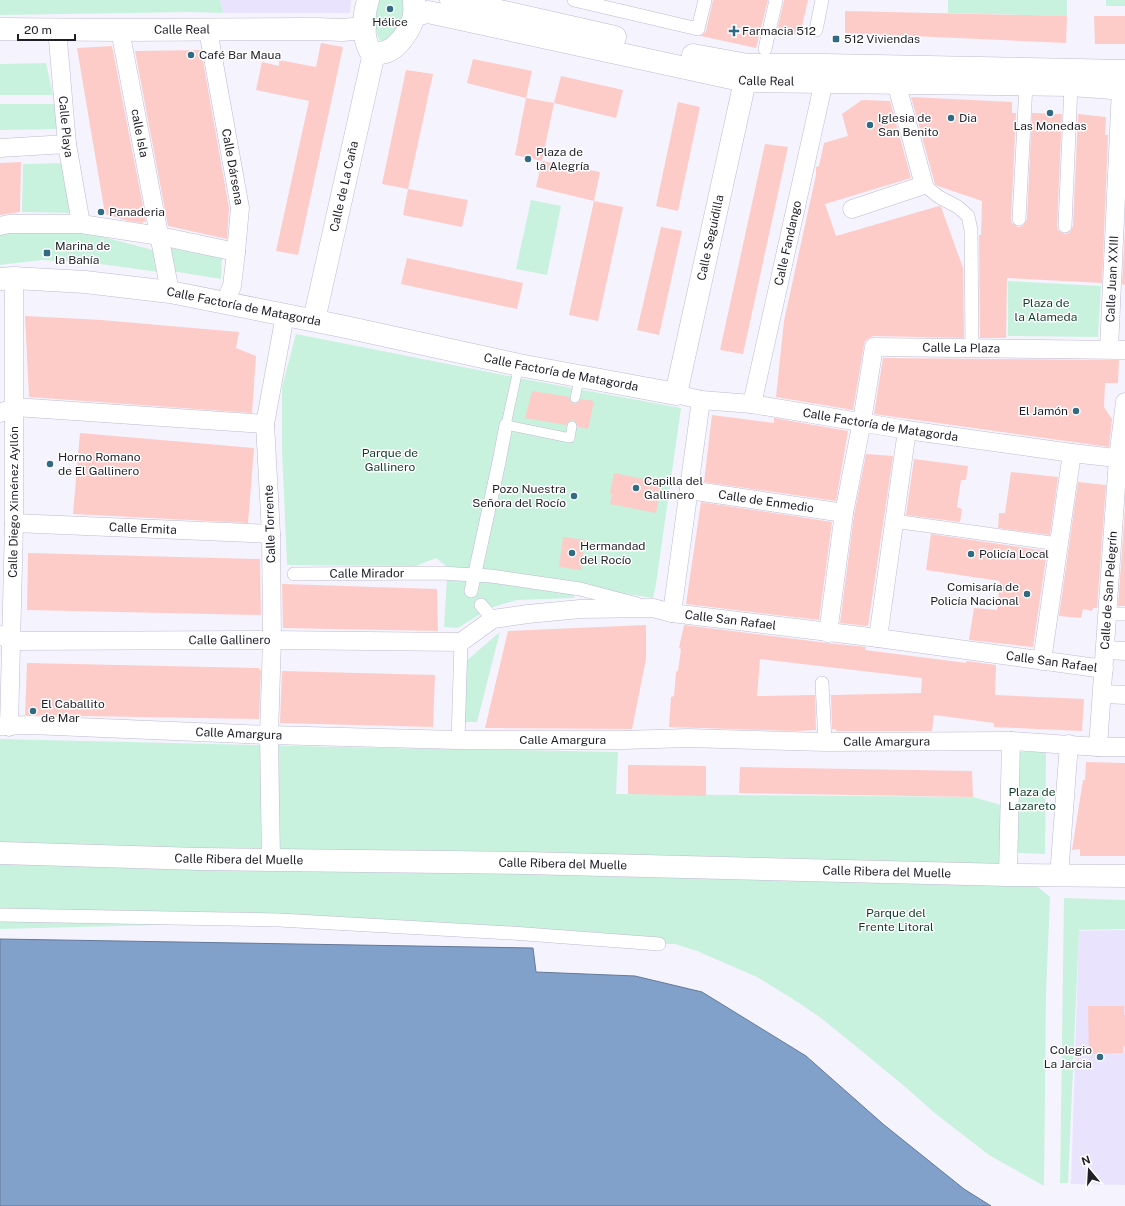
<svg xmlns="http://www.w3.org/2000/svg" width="1125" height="1206" viewBox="0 0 1125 1206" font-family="'Public Sans',sans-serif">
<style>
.built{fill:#e9e3fe}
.green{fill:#c8f2dd}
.water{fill:#81a0ca;stroke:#647999}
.building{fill:#fdccc8}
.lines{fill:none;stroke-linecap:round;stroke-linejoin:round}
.service-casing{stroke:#bfbad3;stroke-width:10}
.pedestrian-casing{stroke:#bfbad3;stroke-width:14}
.minor-casing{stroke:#bfbad3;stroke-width:19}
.tertiary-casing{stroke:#bfbad3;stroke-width:23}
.service{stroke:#fff;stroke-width:9}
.pedestrian{stroke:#fff;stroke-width:13}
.minor{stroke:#fff;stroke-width:18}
.tertiary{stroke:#fff;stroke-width:22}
.poi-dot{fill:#316b83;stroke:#fff;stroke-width:1.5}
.labels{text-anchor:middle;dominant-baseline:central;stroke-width:3;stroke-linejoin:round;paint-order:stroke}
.poi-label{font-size:12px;fill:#201e27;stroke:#fff;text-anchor:start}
.street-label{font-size:12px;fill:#201e27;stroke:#fff}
.park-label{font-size:12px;fill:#0f3e2c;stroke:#fff}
</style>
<rect width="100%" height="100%" fill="#f5f3fe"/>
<g class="built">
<path d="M 220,0 L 351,0 L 350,13 L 223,13 Z"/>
<path d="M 1125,930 L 1125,1185 L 1071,1184 L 1079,931 Z"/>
</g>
<g class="green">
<path d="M 0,0 L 220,0 L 223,13 L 190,12 L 0,15 Z"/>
<path d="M 378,0 L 405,0 L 405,15 L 388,42 L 380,41 C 372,23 374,18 378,0 Z"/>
<path d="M 948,0 L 1067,0 L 1067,16 L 948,13 Z"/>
<rect x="1106" y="0" width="19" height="6"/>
<path d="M 46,63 L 53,95 L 0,95 L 0,64 Z"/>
<path d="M 0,104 L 55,104 L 61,129 L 0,130 Z"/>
<path d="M 65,163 L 76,213 L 22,212 L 23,164 Z"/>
<path d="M 531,200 L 561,206 L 547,275 L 516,269 Z"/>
<path d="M 80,231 L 153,250 L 158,272 L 94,263 L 42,260 L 0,265 L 0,233 Z"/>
<path d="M 169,248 L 222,257 L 221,279 L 172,271 Z"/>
<path d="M 1008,281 L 1101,286 L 1098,337 L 1008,336 Z"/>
<path d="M 296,334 L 524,379 L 681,408 L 656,584 L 653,598 L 482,572 L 450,569 L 436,558 L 416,566 L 287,565 L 282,449 L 282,387 Z"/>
<path d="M 447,577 L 574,590 L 574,598 L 517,600 L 490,608 L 458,628 L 444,627 Z"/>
<path d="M 500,632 L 477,722 L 463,722 L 465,662 Z"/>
<path d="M 0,739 L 384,748 L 618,752 L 616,794 L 973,797 L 1001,805 L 1002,857 L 1050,897 L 1046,993 L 1044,1186 L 989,1155 L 936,1114 L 903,1085 L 853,1044 L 821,1018 L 799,1003 L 757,977 L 697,951 L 675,944 L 659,944 L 595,932 L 532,932 L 352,920 L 0,929 Z"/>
<path d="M 1046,751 L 1045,854 L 1018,853 L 1018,752 Z"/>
<path d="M 1064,898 L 1125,900 L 1125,929 L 1079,930 L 1068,1183 L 1060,1183 Z"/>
</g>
<path class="water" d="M 0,939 L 533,948 L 536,972 L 635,976 L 702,992 L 806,1056 L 883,1124 L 964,1189 L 991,1206 L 0,1206 Z"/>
<g class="building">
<path d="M 713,0 L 768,0 L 756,48 L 701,36 L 706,31 Z"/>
<path d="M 784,0 L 808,0 L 800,35 L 777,31 Z"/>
<path d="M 845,11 L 1067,16 L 1066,43 L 845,33 Z"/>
<path d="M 1094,16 L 1125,16 L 1125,44 L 1095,44 Z"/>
<path d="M 321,43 L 343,47 L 298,255 L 276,251 L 309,101 L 256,90 L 262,62 L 279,66 L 279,60 L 316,67 Z"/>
<path d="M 112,46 L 146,222 L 143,221 L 143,223 L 128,221 L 105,214 L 77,48 Z"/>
<path d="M 201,50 L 229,208 L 227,239 L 168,226 L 135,51 Z"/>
<path d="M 473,59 L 532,71 L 526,98 L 467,83 Z"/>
<path d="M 406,70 L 433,74 L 408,189 L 382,184 Z"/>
<path d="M 561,76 L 623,90 L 616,118 L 554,103 Z"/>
<path d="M 911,97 L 1012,102 L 1012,113 L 1016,113 L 1011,219 L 1012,223 L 1018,227 L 1023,226 L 1027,219 L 1032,113 L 1062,114 L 1057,226 L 1058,230 L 1064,234 L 1069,233 L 1073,226 L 1078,114 L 1106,117 L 1105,135 L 1108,135 L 1102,283 L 1007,278 L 1006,338 L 980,338 L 979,235 L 981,235 L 982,201 L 938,186 L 935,184 Z"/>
<path d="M 526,98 L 554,103 L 542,161 L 515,155 Z"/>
<path d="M 862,100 L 890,101 L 911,178 L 825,204 L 836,236 L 939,206 L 941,207 L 963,268 L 964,338 L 874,336 L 869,338 L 865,341 L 864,345 L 853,410 L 776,397 L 784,321 L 816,175 L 816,167 L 819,166 L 824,143 L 848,136 L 842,114 Z"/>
<path d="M 678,102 L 700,107 L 678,211 L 656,206 Z"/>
<path d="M 765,144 L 788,147 L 743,354 L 720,350 Z"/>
<path d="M 542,161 L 600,172 L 594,201 L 536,187 Z"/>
<path d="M 21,162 L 20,212 L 0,215 L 0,163 Z"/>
<path d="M 408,189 L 468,200 L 462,227 L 403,215 Z"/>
<path d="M 594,201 L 623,207 L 598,321 L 569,315 Z"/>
<path d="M 661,227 L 682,231 L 659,335 L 637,330 Z"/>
<path d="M 1125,230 L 1125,285 L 1122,284 Z"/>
<path d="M 407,258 L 523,283 L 517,309 L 401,284 Z"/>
<path d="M 25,316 L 101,320 L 239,332 L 236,348 L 256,356 L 252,413 L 29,397 Z"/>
<path d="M 883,358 L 1119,360 L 1118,383 L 1105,383 L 1104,407 L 1112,419 L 1109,447 L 874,414 Z"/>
<path d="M 532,391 L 569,397 L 571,402 L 574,404 L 579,402 L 581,399 L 594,401 L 588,429 L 578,427 L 577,424 L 573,420 L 570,421 L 566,425 L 525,418 Z"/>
<path d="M 712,415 L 774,423 L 774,418 L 848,431 L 836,501 L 704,482 Z"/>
<path d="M 80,433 L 254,448 L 248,523 L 73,514 Z"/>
<path d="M 866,454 L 893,456 L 868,626 L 840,623 L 854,515 Z"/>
<path d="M 914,459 L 968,466 L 966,480 L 961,480 L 957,507 L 962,509 L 960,522 L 906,515 Z"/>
<path d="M 1011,472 L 1058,477 L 1050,535 L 998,528 L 999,513 L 1005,513 Z"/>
<path d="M 614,473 L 662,483 L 656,513 L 610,504 L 612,494 L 610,493 Z"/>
<path d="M 1078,482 L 1106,485 L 1097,608 L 1093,608 L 1092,611 L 1083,609 L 1081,618 L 1059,616 Z"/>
<path d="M 701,502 L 832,522 L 819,620 L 686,604 Z"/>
<path d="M 1125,509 L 1125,606 L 1118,606 Z"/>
<path d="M 931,534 L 1047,551 L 1033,647 L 969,640 L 974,608 L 997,610 L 1000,581 L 926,570 Z"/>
<path d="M 563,537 L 585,540 L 581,570 L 559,567 Z"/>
<path d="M 28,553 L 260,559 L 261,615 L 27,610 Z"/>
<path d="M 282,584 L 437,589 L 438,631 L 283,628 Z"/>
<path d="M 646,625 L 646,659 L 632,729 L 485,728 L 508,631 Z"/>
<path d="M 684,625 L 827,643 L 866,647 L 865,650 L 966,663 L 967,661 L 996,665 L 995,695 L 1084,699 L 1082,731 L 994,727 L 994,723 L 934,715 L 932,731 L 836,731 L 836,729 L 832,729 L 831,695 L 921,693 L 922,678 L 760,659 L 757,696 L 815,695 L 816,730 L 798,731 L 669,727 L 671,697 L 674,696 L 676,672 L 678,671 L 681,649 L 679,648 Z"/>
<path d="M 27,663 L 259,668 L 259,670 L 261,670 L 259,719 L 25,715 Z"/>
<path d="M 282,671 L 435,675 L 433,727 L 280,723 Z"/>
<path d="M 1086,762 L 1125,763 L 1125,856 L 1080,856 L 1080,849 L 1072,850 L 1083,780 L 1085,780 Z"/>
<path d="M 628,765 L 706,766 L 706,796 L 628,794 Z"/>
<path d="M 740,767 L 972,771 L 973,797 L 739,793 Z"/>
<path d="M 1088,1006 L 1124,1006 L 1124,1015 L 1125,1015 L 1125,1046 L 1123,1046 L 1123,1053 L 1089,1054 Z"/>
</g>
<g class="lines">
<g class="service-casing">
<g id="service">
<path d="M 519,365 L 506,425 L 570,438 L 572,426"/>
<path d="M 575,398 L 580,376"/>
</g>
</g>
<g class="pedestrian-casing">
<g id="pedestrian">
<path d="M 574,0 L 698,29 L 705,0"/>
<path d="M 816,30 L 822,0"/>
<path d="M 765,49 L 776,0"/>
<path d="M 924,185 L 939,197 L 958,207 L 968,216 L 971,230 L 972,347"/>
<path d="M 1019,219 L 1026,84"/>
<path d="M 1065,226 L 1071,85"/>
<path d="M 894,521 L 1058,544"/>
<path id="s1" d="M 294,574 L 441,573 L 491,576 L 580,589 L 637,604"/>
<path d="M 471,591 L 499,462 L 506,425"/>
<path d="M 481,605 L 493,619"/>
<path d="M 1108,614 L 1125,614"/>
<path d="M 822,683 L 825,742"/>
<path d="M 458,740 L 461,642"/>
<path d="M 0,915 L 279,920 L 512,933 L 659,944"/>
</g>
</g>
<g class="minor-casing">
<g id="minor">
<path id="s2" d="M 57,29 L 67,144 L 81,224"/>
<path id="s3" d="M 120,30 L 170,292"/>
<path id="s4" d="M 208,30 L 240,208 L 236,252 L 232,286 L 225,303"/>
<path d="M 0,148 L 67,144"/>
<path d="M 852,209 L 924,185 L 896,82"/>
<path d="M 0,226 L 9,224 L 81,224 L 160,236 L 236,252"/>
<path id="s5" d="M 1109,349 L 1121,88"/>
<path id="s6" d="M 676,394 L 701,400 L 752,404 L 907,430 L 1072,453 L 1125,459"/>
<path id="s7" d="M 752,404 L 824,81"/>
<path d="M 0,413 L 15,407 L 265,424"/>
<path id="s8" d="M 689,490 L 844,513"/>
<path id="s9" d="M 14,523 L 271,534"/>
<path d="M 672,613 L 701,400"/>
<path id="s10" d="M 828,633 L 844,513 L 862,421 L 874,347 L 1125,350"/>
<path id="s11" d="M 0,635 L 12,641 L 272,640 L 461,642 L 493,619 L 528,614 L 580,609 L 653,608 L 672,613 L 878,638 L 1104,669"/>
<path d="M 878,638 L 907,430"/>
<path d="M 1106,650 L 1125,651"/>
<path d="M 1042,661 L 1072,453"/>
<path d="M 1103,694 L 1125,695"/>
<path id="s12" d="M 0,726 L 31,725 L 269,735 L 458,740 L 623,740 L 688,738 L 825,742 L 1011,741 L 1098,747 L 1125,747"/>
<path id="s13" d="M 9,727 L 14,523 L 14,278"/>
<path id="s14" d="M 1098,747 L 1118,458 L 1125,402"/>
<path d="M 271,860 L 269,735 L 272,640 L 271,534 L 265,424 L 285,315"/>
<path d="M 1008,875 L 1011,741"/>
<path d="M 1059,876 L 1069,744"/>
</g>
</g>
<g class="tertiary-casing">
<g id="tertiary">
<path d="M 368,0 C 363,16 362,36 370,51 C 391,61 408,34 414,17 C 415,12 414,6 414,1"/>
<path d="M 451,0 L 615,37"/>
<path id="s15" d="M 414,15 L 428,12 L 745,81 L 1071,85 L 1125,89"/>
<path id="s16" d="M 0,29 L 120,30 L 317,29 L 342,30 L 365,28"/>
<path d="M 693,55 L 748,65 L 825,65 L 1125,71"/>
<path id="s17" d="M 0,279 L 14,278 L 85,282 L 170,292 L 341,326 L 519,365 L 676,394 L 745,81"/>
<path id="s18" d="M 314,320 L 374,53"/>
<path id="s19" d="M 0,853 L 199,859 L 525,863 L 1008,875 L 1125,876"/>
</g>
</g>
<use href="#service" class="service"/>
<use href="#pedestrian" class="pedestrian"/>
<use href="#minor" class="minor"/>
<use href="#tertiary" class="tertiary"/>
</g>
<g class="poi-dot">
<circle cx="390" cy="9" r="4"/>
<path d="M732 25h4v4h4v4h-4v4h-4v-4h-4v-4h4z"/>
<rect x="832" y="35" width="8" height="8" rx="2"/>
<circle cx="191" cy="55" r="4"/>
<circle cx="1050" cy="113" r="4"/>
<circle cx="951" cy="118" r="4"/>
<circle cx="870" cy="125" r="4"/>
<circle cx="528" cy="159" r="4"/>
<circle cx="101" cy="212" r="4"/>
<rect x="43" y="249" width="8" height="8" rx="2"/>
<circle cx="1076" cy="411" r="4"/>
<circle cx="50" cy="464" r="4"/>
<circle cx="636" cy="488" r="4"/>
<circle cx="574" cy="496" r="4"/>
<circle cx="572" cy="553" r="4"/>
<circle cx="971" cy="554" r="4"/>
<circle cx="1027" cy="594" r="4"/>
<circle cx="33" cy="711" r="4"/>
<circle cx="1100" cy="1057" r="4"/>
</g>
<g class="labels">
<g class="poi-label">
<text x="390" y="22" text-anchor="middle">Hélice</text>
<text x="742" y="31">Farmacia 512</text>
<text x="844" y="39">512 Viviendas</text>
<text x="199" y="55">Café Bar Maua</text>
<text x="878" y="118">Iglesia de<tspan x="878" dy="14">San Benito</tspan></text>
<text x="959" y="118">Dia</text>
<text x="1050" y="126" text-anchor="middle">Las Monedas</text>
<text x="536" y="152">Plaza de<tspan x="536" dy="14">la Alegría</tspan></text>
<text x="109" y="212">Panaderia</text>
<text x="55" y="246">Marina de<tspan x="55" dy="14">la Bahía</tspan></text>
<text x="1068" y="411" text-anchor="end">El Jamón</text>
<text x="58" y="457">Horno Romano<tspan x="58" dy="14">de El Gallinero</tspan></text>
<text x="644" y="481">Capilla del<tspan x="644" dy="14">Gallinero</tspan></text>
<text x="566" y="489" text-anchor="end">Pozo Nuestra<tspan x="566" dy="14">Señora del Rocío</tspan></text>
<text x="580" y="546">Hermandad<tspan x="580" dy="14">del Rocío</tspan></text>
<text x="979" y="554">Policía Local</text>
<text x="1019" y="587" text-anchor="end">Comisaría de<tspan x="1019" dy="14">Policía Nacional</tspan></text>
<text x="41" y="704">El Caballito<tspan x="41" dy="14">de Mar</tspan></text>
<text x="1092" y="1050" text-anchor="end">Colegio<tspan x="1092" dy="14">La Jarcia</tspan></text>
</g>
<g class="street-label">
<text stroke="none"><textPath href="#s16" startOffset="182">Calle Real</textPath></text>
<text stroke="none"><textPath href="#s15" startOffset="360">Calle Real</textPath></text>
<text stroke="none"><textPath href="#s2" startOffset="98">Calle Playa</textPath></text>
<text stroke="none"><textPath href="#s3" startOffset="105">calle Isla</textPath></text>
<text stroke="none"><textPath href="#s4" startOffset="139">Calle Dársena</textPath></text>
<text stroke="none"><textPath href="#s18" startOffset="137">Calle de La Caña</textPath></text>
<text stroke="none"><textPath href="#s17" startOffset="847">Calle Seguidilla</textPath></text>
<text stroke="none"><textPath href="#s7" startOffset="165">Calle Fandango</textPath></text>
<text stroke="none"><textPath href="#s5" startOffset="70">Calle Juan XXIII</textPath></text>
<text stroke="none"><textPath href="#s17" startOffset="246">Calle Factoría de Matagorda</textPath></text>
<text stroke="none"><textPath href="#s10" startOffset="377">Calle La Plaza</textPath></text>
<text stroke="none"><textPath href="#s17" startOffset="570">Calle Factoría de Matagorda</textPath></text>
<text stroke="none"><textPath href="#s6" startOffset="207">Calle Factoría de Matagorda</textPath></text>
<text stroke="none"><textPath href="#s13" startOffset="225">Calle Diego Ximénez Ayllón</textPath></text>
<text stroke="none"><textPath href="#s8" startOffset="78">Calle de Enmedio</textPath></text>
<text transform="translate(270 524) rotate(-92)">Calle Torrente</text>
<text stroke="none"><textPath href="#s9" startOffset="129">Calle Ermita</textPath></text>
<text stroke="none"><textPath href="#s1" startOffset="73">Calle Mirador</textPath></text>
<text stroke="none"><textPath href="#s14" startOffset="157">Calle de San Pelegrín</textPath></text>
<text stroke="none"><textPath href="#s11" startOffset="741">Calle San Rafael</textPath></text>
<text stroke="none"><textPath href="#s11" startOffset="231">Calle Gallinero</textPath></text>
<text stroke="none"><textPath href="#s11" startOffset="1065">Calle San Rafael</textPath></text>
<text stroke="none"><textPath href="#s12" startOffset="239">Calle Amargura</textPath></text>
<text stroke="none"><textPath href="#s12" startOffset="563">Calle Amargura</textPath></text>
<text stroke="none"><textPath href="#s12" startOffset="887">Calle Amargura</textPath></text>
<text stroke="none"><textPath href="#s19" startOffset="239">Calle Ribera del Muelle</textPath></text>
<text stroke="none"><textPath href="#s19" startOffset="563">Calle Ribera del Muelle</textPath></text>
<text stroke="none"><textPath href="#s19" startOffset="887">Calle Ribera del Muelle</textPath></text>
</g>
<g class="park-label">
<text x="1046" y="303">Plaza de<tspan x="1046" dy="14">la Alameda</tspan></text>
<text x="390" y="453">Parque de<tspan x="390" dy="14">Gallinero</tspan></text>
<text x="1032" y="792">Plaza de<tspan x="1032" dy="14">Lazareto</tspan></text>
<text x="896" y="913">Parque del<tspan x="896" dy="14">Frente Litoral</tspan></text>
</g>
</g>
<g transform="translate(1089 1170) rotate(342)" stroke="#ffffff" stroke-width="3" paint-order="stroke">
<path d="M0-3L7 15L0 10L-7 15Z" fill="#201e27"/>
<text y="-6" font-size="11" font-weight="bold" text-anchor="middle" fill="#201e27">N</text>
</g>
<path d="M18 34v6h57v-6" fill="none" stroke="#201e27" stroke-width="2"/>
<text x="24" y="34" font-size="12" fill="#201e27" stroke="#ffffff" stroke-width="3" paint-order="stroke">20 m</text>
</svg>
